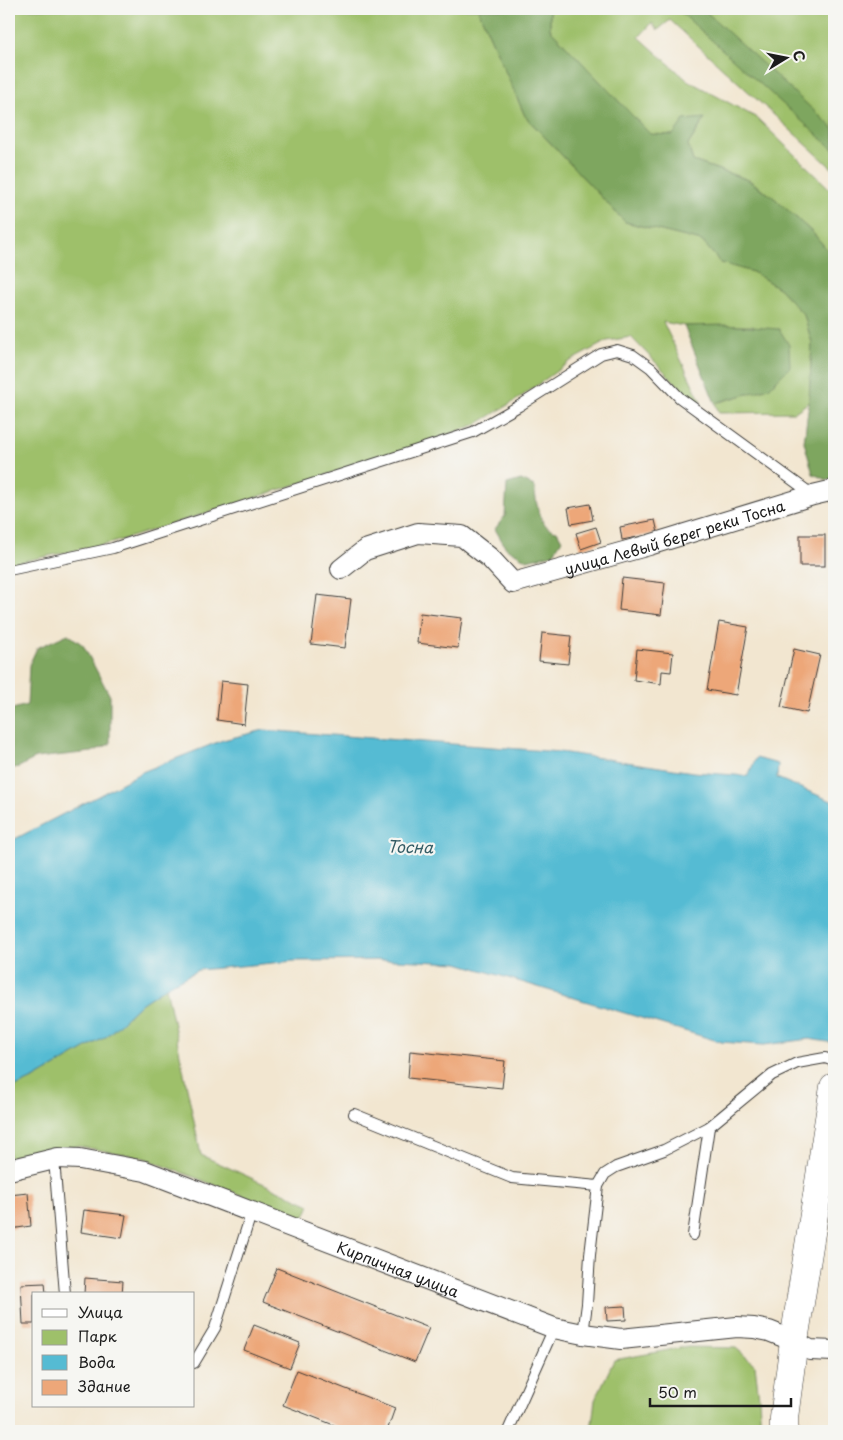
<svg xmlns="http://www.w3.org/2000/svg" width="843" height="1440" viewBox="0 0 843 1440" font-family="'Playpen Sans',sans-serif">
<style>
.green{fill:#9ec06a;stroke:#5d6e43}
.forest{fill:#7ea65e;stroke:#4d613d}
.water{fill:#55bbd3;stroke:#386c78}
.building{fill:#eda779}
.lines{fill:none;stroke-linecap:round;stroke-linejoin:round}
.service-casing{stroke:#3c3a37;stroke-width:12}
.minor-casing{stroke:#3c3a37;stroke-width:22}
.primary-casing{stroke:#3c3a37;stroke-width:29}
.service{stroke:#fff;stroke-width:10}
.minor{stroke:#fff;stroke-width:20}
.primary{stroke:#fff;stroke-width:28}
.labels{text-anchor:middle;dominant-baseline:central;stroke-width:4.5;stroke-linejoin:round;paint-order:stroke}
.street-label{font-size:15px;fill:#1c1c1c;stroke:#f6f6f2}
.water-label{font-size:16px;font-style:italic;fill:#335c65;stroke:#f6f6f2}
</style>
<rect width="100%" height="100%" fill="#f6f6f2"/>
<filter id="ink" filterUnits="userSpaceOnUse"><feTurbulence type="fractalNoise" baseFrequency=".02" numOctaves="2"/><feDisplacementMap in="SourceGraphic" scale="10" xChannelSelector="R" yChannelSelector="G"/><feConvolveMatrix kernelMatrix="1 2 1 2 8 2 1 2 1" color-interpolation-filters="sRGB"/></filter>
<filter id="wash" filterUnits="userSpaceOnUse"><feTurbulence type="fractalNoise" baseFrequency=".0096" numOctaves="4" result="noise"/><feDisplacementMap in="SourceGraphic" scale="20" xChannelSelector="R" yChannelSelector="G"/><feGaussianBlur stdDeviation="1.12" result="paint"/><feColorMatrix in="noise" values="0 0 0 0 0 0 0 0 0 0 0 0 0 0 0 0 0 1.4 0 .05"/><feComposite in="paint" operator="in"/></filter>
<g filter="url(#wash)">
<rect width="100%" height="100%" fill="#f2e6d0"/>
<g class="green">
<path d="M 9,9 L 478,9 L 525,116 L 625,222 L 702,241 L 721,263 L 753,272 L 780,289 L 804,315 L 812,343 L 809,402 L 795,412 L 719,413 L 715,403 L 769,388 L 753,326 L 684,326 L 663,322 L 701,402 L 692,400 L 631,337 L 607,341 L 572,360 L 518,399 L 475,425 L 405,450 L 112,543 L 9,564 Z"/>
<path d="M 550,9 L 834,9 L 834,170 L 670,20 L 658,30 L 652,23 L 639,37 L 687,80 L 757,118 L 834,193 L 834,258 L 813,233 L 773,197 L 749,180 L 693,161 L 688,145 L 705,119 L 673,135 L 650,135 L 550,29 Z"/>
<path d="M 166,987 L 201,1155 L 310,1205 L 304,1219 L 141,1157 L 77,1146 L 9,1157 L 9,1090 L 35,1078 L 107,1036 L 142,1003 Z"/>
<path d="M 685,1347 L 736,1348 L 755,1365 L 759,1398 L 761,1431 L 591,1431 L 595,1400 L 614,1360 Z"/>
</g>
<g class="forest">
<path d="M 478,9 L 550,9 L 550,29 L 650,134 L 673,135 L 684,120 L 705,118 L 688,145 L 693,161 L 748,180 L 773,197 L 813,233 L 834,258 L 834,480 L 827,480 L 813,474 L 804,442 L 809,402 L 812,343 L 804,315 L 780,289 L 753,272 L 721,263 L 702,241 L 625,222 L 525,116 Z"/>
<path d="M 677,9 L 703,9 L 834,129 L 834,150 Z"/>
<path d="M 724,325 L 779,329 L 789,345 L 790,367 L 769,388 L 715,403 L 684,326 Z"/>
<path d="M 521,480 L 534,486 C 537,502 537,528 557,531 L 562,540 L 553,554 L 527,560 L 506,548 L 495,529 L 505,516 L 507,484 Z"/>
<path d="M 68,634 L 83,645 L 110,696 L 110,744 L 92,752 L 36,758 L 19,767 L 9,769 L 9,710 L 27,705 L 29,665 L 37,648 Z"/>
</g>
<path class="water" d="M 264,730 L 560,752 L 693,772 L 748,776 L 756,758 L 778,764 L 777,778 L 834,802 L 834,1043 L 809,1039 L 764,1045 L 721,1042 L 458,963 L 397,960 L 294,961 L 198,970 L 166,987 L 142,1003 L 107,1036 L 35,1078 L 9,1090 L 9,842 L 100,795 L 142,772 L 223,740 Z"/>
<g id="blocks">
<g class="building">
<path d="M 590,504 L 593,520 L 571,524 L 568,508 Z"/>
<path d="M 655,520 L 658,533 L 622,540 L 620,527 Z"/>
<path d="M 596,527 L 601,542 L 581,549 L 576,533 Z"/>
<rect x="800" y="535" width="25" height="31"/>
<path d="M 622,578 L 665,583 L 661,615 L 619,610 Z"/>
<path d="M 317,595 L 351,599 L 345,648 L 311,644 Z"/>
<path d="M 420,613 L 462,618 L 458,648 L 417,643 Z"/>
<path d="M 719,622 L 748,627 L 736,695 L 707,690 Z"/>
<path d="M 542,633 L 571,636 L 568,664 L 539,661 Z"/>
<path d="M 637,649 L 673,653 L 671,672 L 662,671 L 661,684 L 634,680 Z"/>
<path d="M 794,649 L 820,655 L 807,713 L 781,707 Z"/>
<path d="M 221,681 L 248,684 L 244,724 L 217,720 Z"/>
<path d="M 410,1051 L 505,1061 L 502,1088 L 408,1078 Z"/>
<path d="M 28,1193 L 31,1226 L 10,1229 L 9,1195 Z"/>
<path d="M 84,1210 L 126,1215 L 122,1238 L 81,1232 Z"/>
<path d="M 277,1268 L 429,1328 L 415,1362 L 263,1302 Z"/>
<path d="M 85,1278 L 123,1281 L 122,1294 L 84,1294 Z"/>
<path d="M 45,1283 L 46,1294 L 34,1294 L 34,1324 L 23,1324 L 21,1284 Z"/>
<path d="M 625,1306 L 626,1320 L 607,1321 L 606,1307 Z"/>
<path d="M 254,1325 L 300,1343 L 290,1368 L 244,1350 Z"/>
<path d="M 297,1370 L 395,1408 L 387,1431 L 349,1431 L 283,1405 Z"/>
</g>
</g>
</g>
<g filter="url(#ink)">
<use href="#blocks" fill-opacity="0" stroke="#3c3a37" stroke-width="1"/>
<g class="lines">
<g class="service-casing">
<g id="service">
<path d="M 9,570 L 113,548 L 473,432 L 519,406 L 601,354 L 617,350 L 633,355 L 651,368 L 680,398 L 813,495"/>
<path d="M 354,1114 L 512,1178 L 598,1186"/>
<path d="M 54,1159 L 65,1294"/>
<path d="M 693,1235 L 709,1127"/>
<path d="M 583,1334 L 587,1304 L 590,1255 L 598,1186 L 605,1174 L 616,1167 L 664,1150 L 709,1127 L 772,1075 L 797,1063 L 825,1058 L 834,1061"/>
<path d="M 194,1363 L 215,1328 L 252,1211"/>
<path d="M 508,1431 L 554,1328"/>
</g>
</g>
<g class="minor-casing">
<g id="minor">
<path id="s1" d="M 341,569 L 365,550 L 418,533 L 462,536 L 490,558 L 513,583 L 649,545 L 813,495 L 834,490"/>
<path id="s2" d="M 9,1170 L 58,1158 L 80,1159 L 145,1171 L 554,1328 L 583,1334 L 621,1339 L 737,1327 L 754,1328 L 769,1331 L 794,1341 L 810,1350 L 834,1351"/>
</g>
</g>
<g class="primary-casing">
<path id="primary" d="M 784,1431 L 784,1418 L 794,1341 L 834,1087"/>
</g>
<use href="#service" class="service"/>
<use href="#minor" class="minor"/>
<use href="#primary" class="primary"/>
</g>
</g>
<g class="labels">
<g class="street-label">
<text stroke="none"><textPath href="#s1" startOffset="368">улица Левый берег реки Тосна</textPath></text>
<text stroke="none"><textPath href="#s2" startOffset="410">Кирпичная улица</textPath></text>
</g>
<g class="water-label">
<text transform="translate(410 846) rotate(1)">Тосна</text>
</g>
</g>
<rect width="843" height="1440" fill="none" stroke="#f6f6f2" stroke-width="30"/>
<rect x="32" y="1292" width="162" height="115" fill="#f6f6f2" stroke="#9f9f9c"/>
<rect x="42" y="1309" width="25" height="8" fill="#ffffff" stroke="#9f9f9c"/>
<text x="78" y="1318" font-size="15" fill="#1c1c1c">Улица</text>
<rect x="42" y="1330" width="25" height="15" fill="#9ec06a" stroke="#9f9f9c"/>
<text x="78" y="1342" font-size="15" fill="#1c1c1c">Парк</text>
<rect x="42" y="1355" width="25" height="15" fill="#55bbd3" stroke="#9f9f9c"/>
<text x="78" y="1368" font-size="15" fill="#1c1c1c">Вода</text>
<rect x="42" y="1380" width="25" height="15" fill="#eda779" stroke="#9f9f9c"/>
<text x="78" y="1392" font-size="15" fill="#1c1c1c">Здание</text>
<g transform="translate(786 58) rotate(80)" stroke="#f6f6f2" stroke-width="4" paint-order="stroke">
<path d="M0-4L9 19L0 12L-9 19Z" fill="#1c1c1c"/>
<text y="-8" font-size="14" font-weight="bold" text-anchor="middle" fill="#1c1c1c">С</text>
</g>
<path d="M650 1398v8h141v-8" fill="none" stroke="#1c1c1c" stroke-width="2.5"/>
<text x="658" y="1398" font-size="15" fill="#1c1c1c" stroke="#f6f6f2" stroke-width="4" paint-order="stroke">50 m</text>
</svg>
